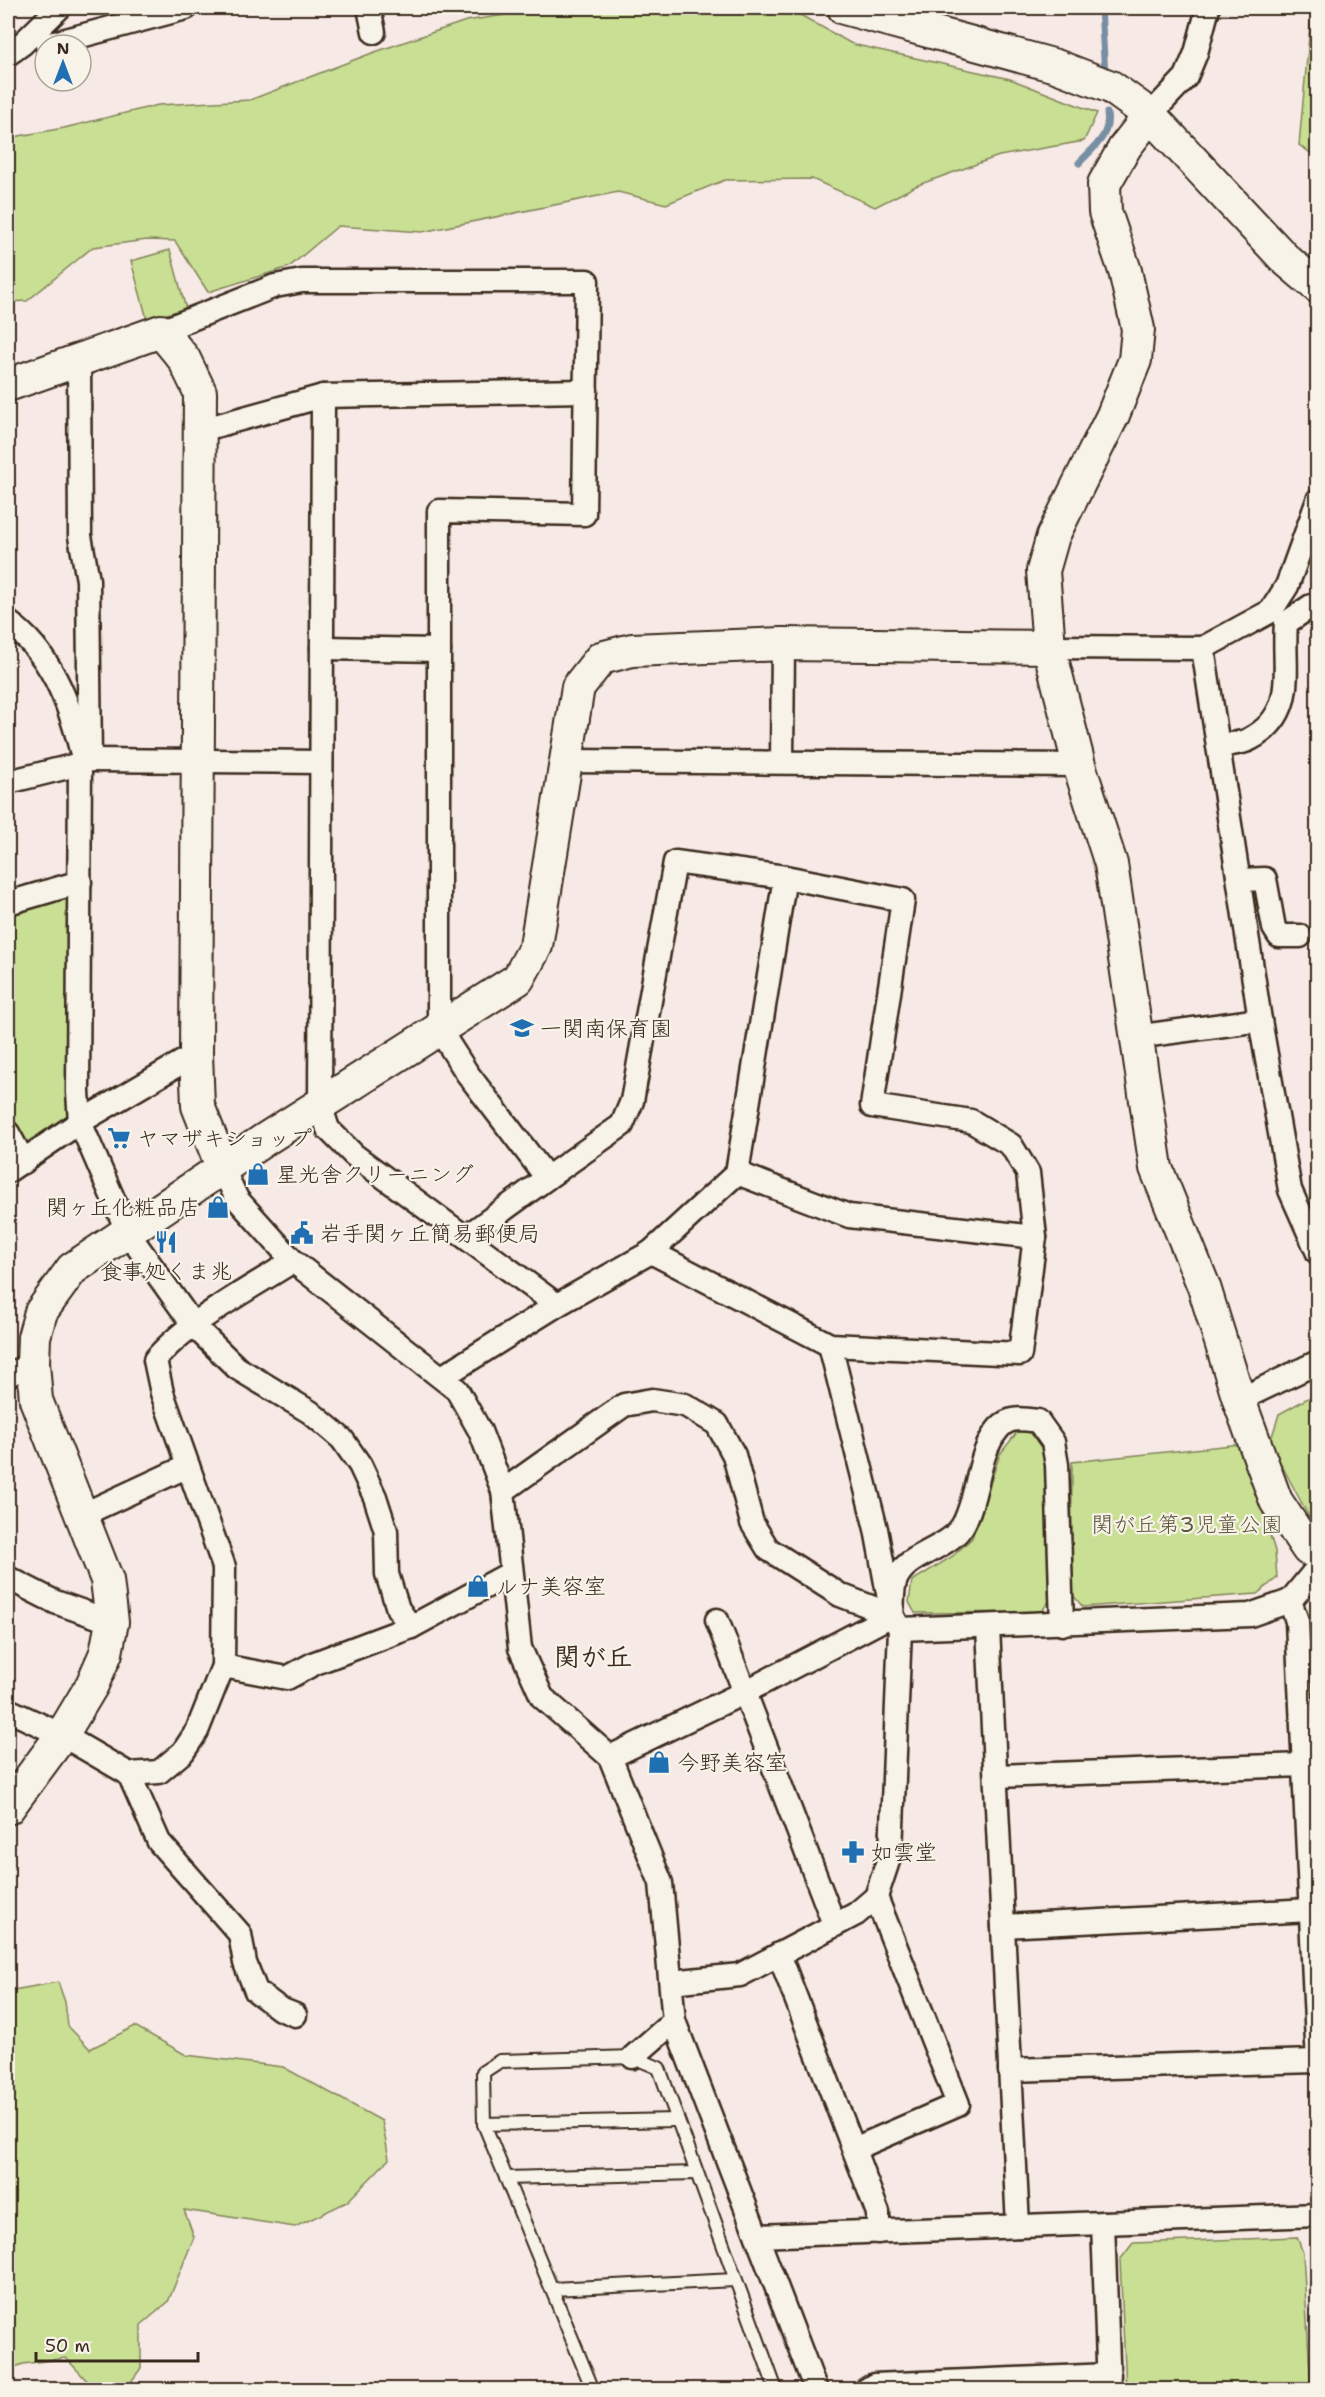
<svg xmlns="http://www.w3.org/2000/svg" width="1325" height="2397" viewBox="0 0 1325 2397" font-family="'Shantell Sans','Klee One',sans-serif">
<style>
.green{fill:#c8df94;stroke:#828459;stroke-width:1.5}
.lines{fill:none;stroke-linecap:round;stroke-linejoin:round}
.stream{stroke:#778ea3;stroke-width:7}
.lane-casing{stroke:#3b2a1e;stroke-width:16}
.street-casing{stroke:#3b2a1e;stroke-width:27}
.secondary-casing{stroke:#3b2a1e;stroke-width:36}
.lane{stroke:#f7f3e8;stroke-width:12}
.street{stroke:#f7f3e8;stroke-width:22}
.secondary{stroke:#f7f3e8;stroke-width:32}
.labels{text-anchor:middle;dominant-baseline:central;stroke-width:4.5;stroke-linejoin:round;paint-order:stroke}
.poi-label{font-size:22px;fill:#3b2a1e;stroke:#f7f3e8;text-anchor:start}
.park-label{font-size:22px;fill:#5e573c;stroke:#f7f3e8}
.quarter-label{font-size:26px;font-weight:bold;fill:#3b2a1e;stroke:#f7f3e8}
</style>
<rect width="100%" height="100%" fill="#f7e9e5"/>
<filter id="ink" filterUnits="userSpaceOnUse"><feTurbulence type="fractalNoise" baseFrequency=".0167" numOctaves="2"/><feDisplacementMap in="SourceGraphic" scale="12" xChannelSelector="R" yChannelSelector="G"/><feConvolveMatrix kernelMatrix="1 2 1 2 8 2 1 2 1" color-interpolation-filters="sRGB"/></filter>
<g filter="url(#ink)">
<g class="green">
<path d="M 548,8 L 788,8 L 852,44 L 1010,79 L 1097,113 L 1084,141 L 999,156 L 918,185 L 875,207 L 812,179 L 725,180 L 666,204 L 618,192 L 422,232 L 338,226 L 289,267 L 208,292 L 175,241 L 147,240 L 93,247 L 27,301 L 8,302 L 8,138 L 64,128 L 158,105 L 250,100 L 372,53 L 466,21 Z"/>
<path d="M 1317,10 L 1317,157 L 1299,145 L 1311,15 Z"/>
<path d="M 170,250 L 186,309 L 147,319 L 131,261 Z"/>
<path d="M 60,893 L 73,903 L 70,1123 L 27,1143 L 8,1111 L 8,907 Z"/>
<path d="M 1317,1393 L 1317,1532 L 1270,1443 L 1279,1414 Z"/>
<path d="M 1018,1431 L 1033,1432 L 1047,1451 L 1051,1599 L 1041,1612 L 915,1613 L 909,1602 L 912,1581 L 953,1556 L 972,1538 L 1000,1454 Z"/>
<path d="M 1241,1444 L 1275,1551 L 1277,1578 L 1257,1594 L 1083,1607 L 1071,1593 L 1072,1462 Z"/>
<path d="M 58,1982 L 65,2002 L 68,2026 L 90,2049 L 135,2026 L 186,2055 L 283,2067 L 382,2121 L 389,2159 L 347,2202 L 295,2227 L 184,2210 L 194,2237 L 168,2302 L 141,2325 L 141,2368 L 126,2389 L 90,2384 L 66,2358 L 23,2364 L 8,2370 L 8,1991 Z"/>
<path d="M 1297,2237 L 1303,2253 L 1311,2389 L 1126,2389 L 1120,2260 L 1133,2243 Z"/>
</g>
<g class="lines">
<g class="stream">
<path d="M 1101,8 L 1105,75"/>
<path d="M 1079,163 C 1093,148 1111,136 1107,113"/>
</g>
<g class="lane-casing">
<g id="lane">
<path d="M 484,2124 L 676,2120"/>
<path d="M 506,2178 L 696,2173"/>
<path d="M 552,2289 L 735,2280"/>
<path d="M 593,2390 L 484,2124 L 483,2072 L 500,2061 L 633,2057 L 659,2068 L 776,2390"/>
</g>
</g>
<g class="street-casing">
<g id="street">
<path d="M 369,8 L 374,32"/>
<path d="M 47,45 L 186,8"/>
<path d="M 8,54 L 22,44 L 59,8"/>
<path d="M 1150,115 L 1186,77 L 1196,53 L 1208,8"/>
<path d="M 161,331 L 275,286 L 302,281 L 587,281 L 584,514 L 439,511 L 439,1029 L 467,1073 L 547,1178 L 622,1125 L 632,1101 L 675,862 L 785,877 L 903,900 L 872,1106 L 971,1121 L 1011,1145 L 1028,1173 L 1035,1237 L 1020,1354 L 830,1345 L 651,1252"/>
<path d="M 79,358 L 80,536 L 88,580 L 90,760 L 80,764 L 78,1092 L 80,1122 L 128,1233 L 194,1326 L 237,1368 L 310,1412 L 342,1439 L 360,1465 L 375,1497 L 386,1531 L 387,1574 L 398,1609 L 411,1627"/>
<path d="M 323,396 L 320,1104 L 328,1129 L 354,1155 L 557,1305"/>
<path d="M 201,430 L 323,396 L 586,391"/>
<path d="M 8,622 C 50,652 69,702 81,750"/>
<path d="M 1049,647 L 1203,648 L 1260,1020 L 1290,1190 L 1318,1253"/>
<path d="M 322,648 L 439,650"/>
<path d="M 1203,648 L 1271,611 L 1287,586 L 1318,500"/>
<path d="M 1218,746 C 1228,744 1242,744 1250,739 C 1299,713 1282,668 1286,623 L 1311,606 L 1318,605"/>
<path d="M 90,760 L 321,762"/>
<path d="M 566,761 L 1079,765"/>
<path d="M 782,761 L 783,644"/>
<path d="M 8,782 L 80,764"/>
<path d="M 1239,880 L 1265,879 L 1274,928 L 1279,936 L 1300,936"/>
<path d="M 8,903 L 80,882"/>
<path d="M 1135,1037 L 1260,1020"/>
<path d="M 8,1133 L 24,1162"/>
<path d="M 223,1169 L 237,1199 L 293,1261 L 457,1390 L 480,1431 L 503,1491 L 520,1648 L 542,1697 L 610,1757 L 661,1883 L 674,2021 L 816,2390"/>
<path d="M 8,1171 L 80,1122 L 196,1054"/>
<path d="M 737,1173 L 849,1216 L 1035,1237"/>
<path d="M 466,1237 L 547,1178"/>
<path d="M 830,1345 L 876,1529 L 889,1599"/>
<path d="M 8,1375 L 33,1363"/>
<path d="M 442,1377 L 557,1305 L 651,1252 L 737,1173 L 785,877"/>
<path d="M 1239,1400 L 1318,1362"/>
<path d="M 503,1491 L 624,1405 L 652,1400 L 685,1405 L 717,1424 L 734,1455 L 752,1523 L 768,1549 L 840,1595 L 892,1615 L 900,1629 L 1250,1615 L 1290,1601 L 1318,1567"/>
<path d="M 82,1515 L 188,1466"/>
<path d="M 8,1578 L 55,1602 L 112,1622"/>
<path d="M 1290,1601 L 1297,1621 L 1318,2064"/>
<path d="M 717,1620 L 834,1924"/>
<path d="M 988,1628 L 1018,2226"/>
<path d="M 223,1666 L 287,1678 L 315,1663 L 411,1627 L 511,1573"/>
<path d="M 8,1710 L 62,1735 L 129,1774 L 159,1772 L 183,1752 L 197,1731 L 223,1666 L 224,1567 L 162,1393 L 155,1360 C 186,1322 251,1288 293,1261"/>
<path d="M 610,1757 L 745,1692 L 892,1615 C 893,1605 892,1592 895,1582 C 905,1552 950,1551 964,1523 C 979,1494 977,1453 999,1428 C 1009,1416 1024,1419 1038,1421 L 1053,1442 L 1057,1465 L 1062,1624"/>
<path d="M 129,1774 L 159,1842 L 240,1934 L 245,1963 L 256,1991 L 280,2009 L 295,2015"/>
<path d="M 996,1776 L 1303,1765"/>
<path d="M 1003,1926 L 1310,1910"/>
<path d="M 779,1954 L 878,2213 L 878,2232"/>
<path d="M 671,1982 L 740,1975 L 856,1914 L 876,1897 L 891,1852 L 900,1629"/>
<path d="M 633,2057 L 674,2021"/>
<path d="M 1010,2070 L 1317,2061"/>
<path d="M 854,2149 L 958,2104 L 876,1897"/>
<path d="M 1103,2223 L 1109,2390"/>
<path d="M 757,2236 L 1318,2215"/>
<path d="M 866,2390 L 874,2385 L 1109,2375"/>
</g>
</g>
<g class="secondary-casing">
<g id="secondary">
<path d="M 844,8 L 1056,66 L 1111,87 L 1150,115 L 1285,259 L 1318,287"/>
<path d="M 1150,115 L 1125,147 L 1104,184 L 1105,212 L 1125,271 L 1138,329 L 1135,360 L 1113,415 L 1053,536 L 1043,571 L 1049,647 L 1079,765 L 1111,864 L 1156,1168 L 1204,1287 L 1239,1400 L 1276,1501 L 1308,1549"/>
<path d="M 8,385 L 161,331 L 184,359 L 200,392 L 196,1054 L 198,1106 L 223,1169"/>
<path d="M 8,1808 L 62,1735 L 92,1685 L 106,1653 L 112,1622 L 107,1580 L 36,1400 L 33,1363 L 34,1337 L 41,1312 L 72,1269 L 264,1140 L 518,979 L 536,946 L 578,687 L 601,658 L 632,650 L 783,644 L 1049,647"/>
</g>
</g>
<use href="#lane" class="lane"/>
<use href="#street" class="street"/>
<use href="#secondary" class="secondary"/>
</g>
</g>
<defs>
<g id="school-bare" transform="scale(1.8)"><path d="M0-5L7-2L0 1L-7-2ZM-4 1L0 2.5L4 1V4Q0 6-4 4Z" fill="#1f6fb2" stroke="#f7f3e8" stroke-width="2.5" paint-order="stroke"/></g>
<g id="supermarket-bare" transform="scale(1.8)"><path d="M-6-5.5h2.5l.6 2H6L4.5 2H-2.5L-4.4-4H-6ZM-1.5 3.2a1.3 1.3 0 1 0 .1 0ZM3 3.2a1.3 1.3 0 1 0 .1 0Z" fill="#1f6fb2" stroke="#f7f3e8" stroke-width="2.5" paint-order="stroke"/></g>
<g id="shop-bare" transform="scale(1.8)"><path d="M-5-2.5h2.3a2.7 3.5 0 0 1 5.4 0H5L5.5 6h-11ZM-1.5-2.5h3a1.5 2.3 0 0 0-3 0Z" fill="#1f6fb2" stroke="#f7f3e8" stroke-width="2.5" paint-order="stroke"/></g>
<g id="civic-bare" transform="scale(1.8)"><path d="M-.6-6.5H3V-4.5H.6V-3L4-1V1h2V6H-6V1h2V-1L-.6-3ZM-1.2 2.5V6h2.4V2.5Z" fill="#1f6fb2" stroke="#f7f3e8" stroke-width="2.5" paint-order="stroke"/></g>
<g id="restaurant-bare" transform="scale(1.8)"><path d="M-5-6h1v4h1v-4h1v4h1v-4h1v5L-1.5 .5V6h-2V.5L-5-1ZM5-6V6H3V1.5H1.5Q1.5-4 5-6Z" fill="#1f6fb2" stroke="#f7f3e8" stroke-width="2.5" paint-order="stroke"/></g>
<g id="pharmacy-bare" transform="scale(1.8)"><path d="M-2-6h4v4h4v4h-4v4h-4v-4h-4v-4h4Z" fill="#1f6fb2" stroke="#f7f3e8" stroke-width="2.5" paint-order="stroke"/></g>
</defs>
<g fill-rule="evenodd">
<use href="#school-bare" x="522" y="1028"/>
<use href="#supermarket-bare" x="119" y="1138"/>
<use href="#shop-bare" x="258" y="1174"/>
<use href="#shop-bare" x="218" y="1207"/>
<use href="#civic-bare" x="302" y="1233"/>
<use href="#restaurant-bare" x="166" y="1242"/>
<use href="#shop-bare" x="478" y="1586"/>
<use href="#shop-bare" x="659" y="1762"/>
<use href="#pharmacy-bare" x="853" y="1852"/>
</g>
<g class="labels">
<g class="poi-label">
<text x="540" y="1028">一関南保育園</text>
<text x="137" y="1138">ヤマザキショップ</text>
<text x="276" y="1174">星光舎クリーニング</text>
<text x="200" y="1207" text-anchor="end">関ヶ丘化粧品店</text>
<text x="320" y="1233">岩手関ヶ丘簡易郵便局</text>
<text x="166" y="1271" text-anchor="middle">食事処くま兆</text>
<text x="496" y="1586">ルナ美容室</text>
<text x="677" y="1762">今野美容室</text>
<text x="871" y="1852">如雲堂</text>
</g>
<g class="park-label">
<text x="1187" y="1524">関が丘第3児童公園</text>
</g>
<g class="quarter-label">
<text x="593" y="1656">関が丘</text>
</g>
</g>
<rect width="1325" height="2397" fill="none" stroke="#f7f3e8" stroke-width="30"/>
<rect x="15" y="15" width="1295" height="2367" fill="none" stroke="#3b2a1e" stroke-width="2" filter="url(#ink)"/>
<g transform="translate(63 63)"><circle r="28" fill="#f7f3e8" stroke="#aca397" stroke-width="1.5"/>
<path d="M0-4.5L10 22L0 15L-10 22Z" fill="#1f6fb2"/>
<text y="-9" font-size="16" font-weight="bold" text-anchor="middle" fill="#3b2a1e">N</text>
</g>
<path d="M36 2352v9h162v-9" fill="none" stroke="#3b2a1e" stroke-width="3"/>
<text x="45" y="2352" font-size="18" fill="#3b2a1e" stroke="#f7f3e8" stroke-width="4.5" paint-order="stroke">50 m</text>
</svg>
